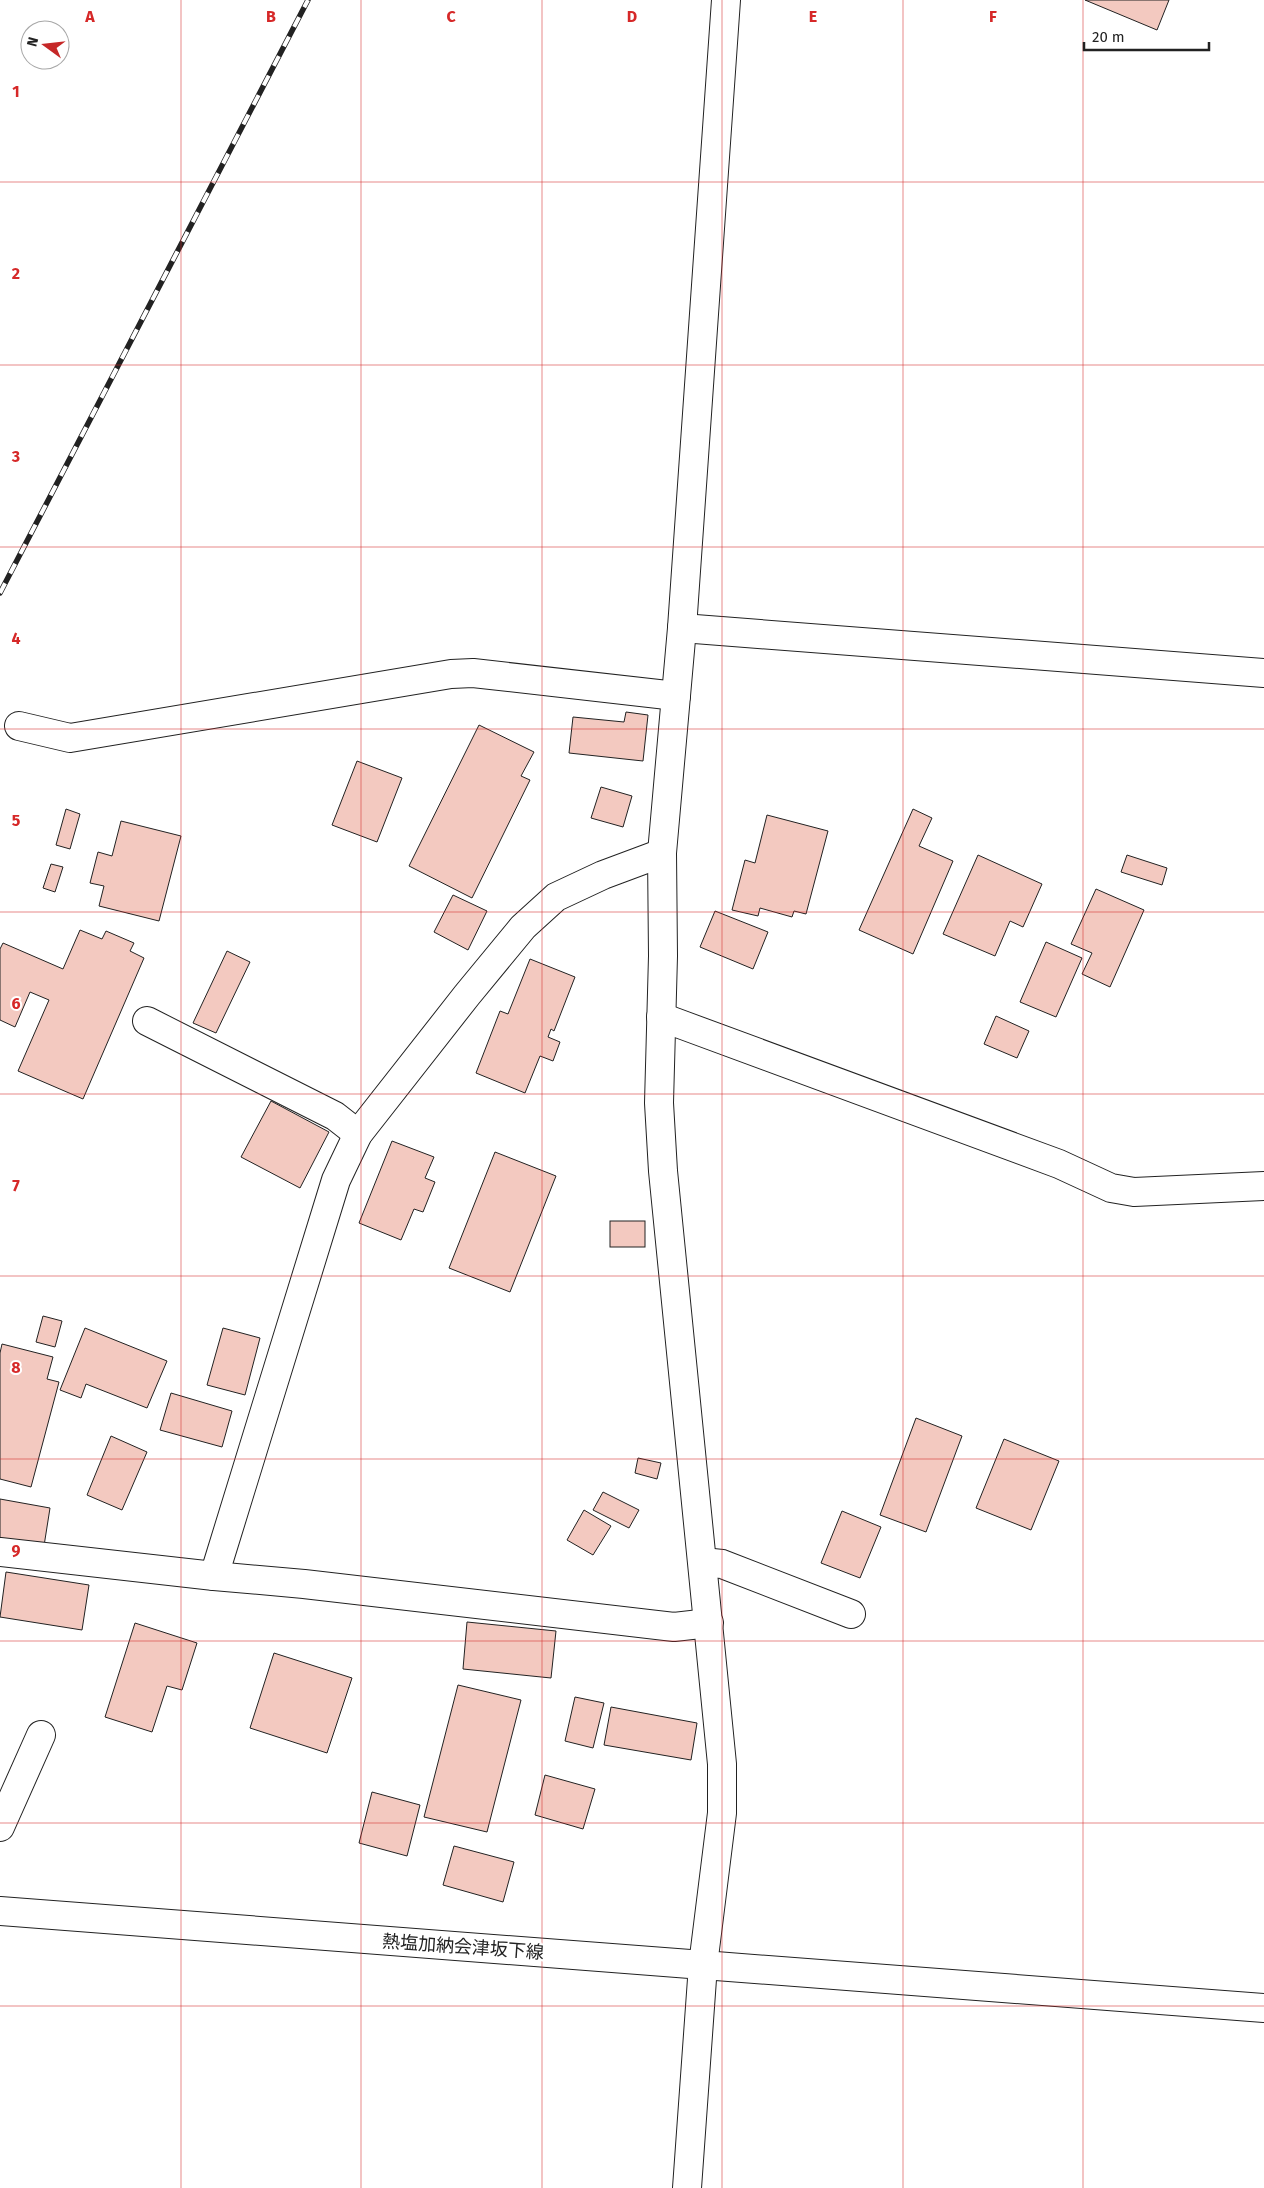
<svg xmlns="http://www.w3.org/2000/svg" width="1264" height="2188" viewBox="0 0 1264 2188" font-family="'Fira Sans','Noto Sans JP',sans-serif">
<style>
.building{fill:#f3c9c0;stroke:#222}
.lines{fill:none;stroke-linecap:round;stroke-linejoin:round}
.street-casing{stroke:#222;stroke-width:30}
.secondary-casing{stroke:#222;stroke-width:30}
.street{stroke:#fff;stroke-width:28}
.secondary{stroke:#fff;stroke-width:28}
.rail-casing{stroke:#222;stroke-width:5.5}
.rail{stroke:#fff;stroke-width:4;stroke-dasharray:11;stroke-linecap:butt}
.grid{fill:none;stroke:#d62828;stroke-width:1;stroke-opacity:0.55}
.labels{text-anchor:middle;dominant-baseline:central;stroke-width:4;stroke-linejoin:round;paint-order:stroke}
.street-label{font-size:18px;fill:#222;stroke:#fff}
.grid-label{font-size:16px;text-anchor:middle;font-weight:bold;fill:#d62828;stroke:#fff;stroke-width:4;stroke-linejoin:round;paint-order:stroke}
</style>
<rect width="100%" height="100%" fill="#fff"/>
<g class="building">
<path d="M 1085,0 L 1169,0 L 1157,30 Z"/>
<path d="M 626,712 L 648,715 L 643,761 L 569,753 L 573,717 L 624,722 Z"/>
<path d="M 479,725 L 534,752 L 521,776 L 530,780 L 472,898 L 409,866 Z"/>
<path d="M 357,761 L 402,778 L 377,842 L 332,825 Z"/>
<path d="M 601,787 L 632,796 L 623,827 L 591,818 Z"/>
<path d="M 66,809 L 80,814 L 70,849 L 56,845 Z"/>
<path d="M 913,809 L 932,818 L 919,846 L 953,861 L 913,954 L 859,930 Z"/>
<path d="M 767,815 L 828,831 L 806,914 L 794,911 L 792,917 L 760,908 L 758,916 L 732,910 L 745,860 L 755,863 Z"/>
<path d="M 121,821 L 181,836 L 159,921 L 99,906 L 104,886 L 90,883 L 98,852 L 112,856 Z"/>
<path d="M 978,855 L 1042,884 L 1023,927 L 1010,921 L 995,956 L 943,934 Z"/>
<path d="M 1127,855 L 1167,868 L 1162,885 L 1121,872 Z"/>
<path d="M 51,864 L 63,867 L 55,892 L 43,888 Z"/>
<path d="M 1096,889 L 1144,910 L 1110,987 L 1082,974 L 1092,953 L 1071,944 Z"/>
<path d="M 453,895 L 487,911 L 468,950 L 434,932 Z"/>
<path d="M 715,911 L 768,932 L 753,969 L 700,947 Z"/>
<path d="M 80,930 L 102,939 L 106,931 L 134,943 L 130,951 L 144,958 L 83,1099 L 18,1071 L 49,1000 L 30,992 L 15,1027 L 0,1020 L 0,949 L 3,943 L 63,969 Z"/>
<path d="M 1046,942 L 1082,958 L 1056,1017 L 1020,1002 Z"/>
<path d="M 227,951 L 250,962 L 216,1033 L 193,1023 Z"/>
<path d="M 530,959 L 575,977 L 554,1031 L 551,1029 L 548,1037 L 560,1042 L 553,1061 L 540,1056 L 525,1093 L 476,1073 L 500,1011 L 508,1014 Z"/>
<path d="M 996,1016 L 1029,1031 L 1017,1058 L 984,1044 Z"/>
<path d="M 271,1101 L 329,1132 L 300,1188 L 241,1157 Z"/>
<path d="M 392,1141 L 434,1157 L 425,1178 L 435,1182 L 423,1212 L 414,1209 L 401,1240 L 359,1223 Z"/>
<path d="M 495,1152 L 556,1176 L 510,1292 L 449,1268 Z"/>
<rect x="610" y="1221" width="35" height="26"/>
<path d="M 43,1316 L 62,1321 L 55,1347 L 36,1342 Z"/>
<path d="M 85,1328 L 167,1361 L 147,1408 L 86,1384 L 81,1398 L 60,1390 Z"/>
<path d="M 223,1328 L 260,1338 L 245,1395 L 207,1385 Z"/>
<path d="M 2,1344 L 53,1357 L 47,1379 L 59,1382 L 31,1487 L 0,1479 L 0,1353 Z"/>
<path d="M 171,1393 L 232,1411 L 222,1447 L 160,1430 Z"/>
<path d="M 916,1418 L 962,1436 L 926,1532 L 880,1515 Z"/>
<path d="M 111,1436 L 147,1452 L 122,1510 L 87,1495 Z"/>
<path d="M 1004,1439 L 1059,1461 L 1031,1530 L 976,1508 Z"/>
<path d="M 638,1458 L 661,1463 L 657,1479 L 635,1473 Z"/>
<path d="M 603,1492 L 639,1510 L 629,1528 L 593,1510 Z"/>
<path d="M 0,1499 L 50,1508 L 44,1546 L 0,1538 Z"/>
<path d="M 584,1510 L 611,1526 L 593,1555 L 567,1540 Z"/>
<path d="M 842,1511 L 881,1527 L 860,1578 L 821,1563 Z"/>
<path d="M 6,1572 L 89,1585 L 82,1630 L 0,1617 Z"/>
<path d="M 467,1622 L 556,1631 L 551,1678 L 463,1669 Z"/>
<path d="M 135,1623 L 197,1643 L 182,1690 L 167,1686 L 152,1732 L 105,1717 Z"/>
<path d="M 274,1653 L 352,1678 L 327,1753 L 250,1728 Z"/>
<path d="M 458,1685 L 521,1700 L 487,1832 L 424,1817 Z"/>
<path d="M 575,1697 L 604,1703 L 593,1748 L 565,1741 Z"/>
<path d="M 611,1707 L 697,1723 L 691,1760 L 604,1745 Z"/>
<path d="M 545,1775 L 595,1789 L 583,1829 L 535,1815 Z"/>
<path d="M 372,1792 L 420,1805 L 407,1856 L 359,1843 Z"/>
<path d="M 454,1846 L 514,1862 L 503,1902 L 443,1885 Z"/>
</g>
<g class="lines">
<g class="street-casing">
<g id="street">
<path d="M 726,0 L 682,628 L 662,853 L 663,956 L 659,1103 L 663,1171 L 722,1764 L 722,1813 L 703,1965 L 1264,2008"/>
<path d="M 682,628 L 1264,673"/>
<path d="M 19,726 L 70,738 L 451,674 L 473,673 L 676,696"/>
<path d="M 661,1017 L 1059,1164 L 1111,1188 L 1134,1192 L 1264,1186"/>
<path d="M 147,1021 L 335,1116 L 358,1134"/>
<path d="M 0,1552 L 214,1576 L 304,1584 L 674,1627 L 709,1623"/>
<path d="M 703,1562 L 722,1564 L 851,1614"/>
<path d="M 214,1576 L 336,1180 L 358,1134 L 467,995 L 523,927 L 556,897 L 603,875 L 662,853"/>
<path d="M 0,1827 L 41,1735"/>
</g>
</g>
<g class="secondary-casing">
<path id="secondary" d="M 0,1911 L 703,1965 L 687,2188"/>
</g>
<use href="#street" class="street"/>
<use href="#secondary" class="secondary"/>
<g class="rail-casing">
<path id="rail" d="M 0,593 L 308,0"/>
</g>
<use href="#rail" class="rail"/>
</g>
<path class="grid" d="M 181,0 L 181,2188M 361,0 L 361,2188M 542,0 L 542,2188M 722,0 L 722,2188M 903,0 L 903,2188M 1083,0 L 1083,2188M 0,182 L 1264,182M 0,365 L 1264,365M 0,547 L 1264,547M 0,729 L 1264,729M 0,912 L 1264,912M 0,1094 L 1264,1094M 0,1276 L 1264,1276M 0,1459 L 1264,1459M 0,1641 L 1264,1641M 0,1823 L 1264,1823M 0,2006 L 1264,2006"/>
<g class="labels">
<g class="street-label">
<text transform="translate(463 1947) rotate(4)">熱塩加納会津坂下線</text>
</g>
</g>
<g class="grid-label">
<text x="90" y="22">A</text>
<text x="271" y="22">B</text>
<text x="451" y="22">C</text>
<text x="632" y="22">D</text>
<text x="813" y="22">E</text>
<text x="993" y="22">F</text>
<text x="16" y="97">1</text>
<text x="16" y="279">2</text>
<text x="16" y="462">3</text>
<text x="16" y="644">4</text>
<text x="16" y="826">5</text>
<text x="16" y="1009">6</text>
<text x="16" y="1191">7</text>
<text x="16" y="1373">8</text>
<text x="16" y="1556">9</text>
</g>
<g transform="translate(45 45) rotate(285)"><circle r="24" fill="#ffffff" stroke="#a7a7a7"/>
<path d="M0-4L9 19L0 12L-9 19Z" fill="#c62828"/>
<text y="-8" font-size="14" font-weight="bold" text-anchor="middle" fill="#222222">N</text>
</g>
<path d="M1084 42v8h125v-8" fill="none" stroke="#222222" stroke-width="2.5"/>
<text x="1092" y="42" font-size="15" fill="#222222" stroke="#ffffff" stroke-width="4" paint-order="stroke">20 m</text>
</svg>
